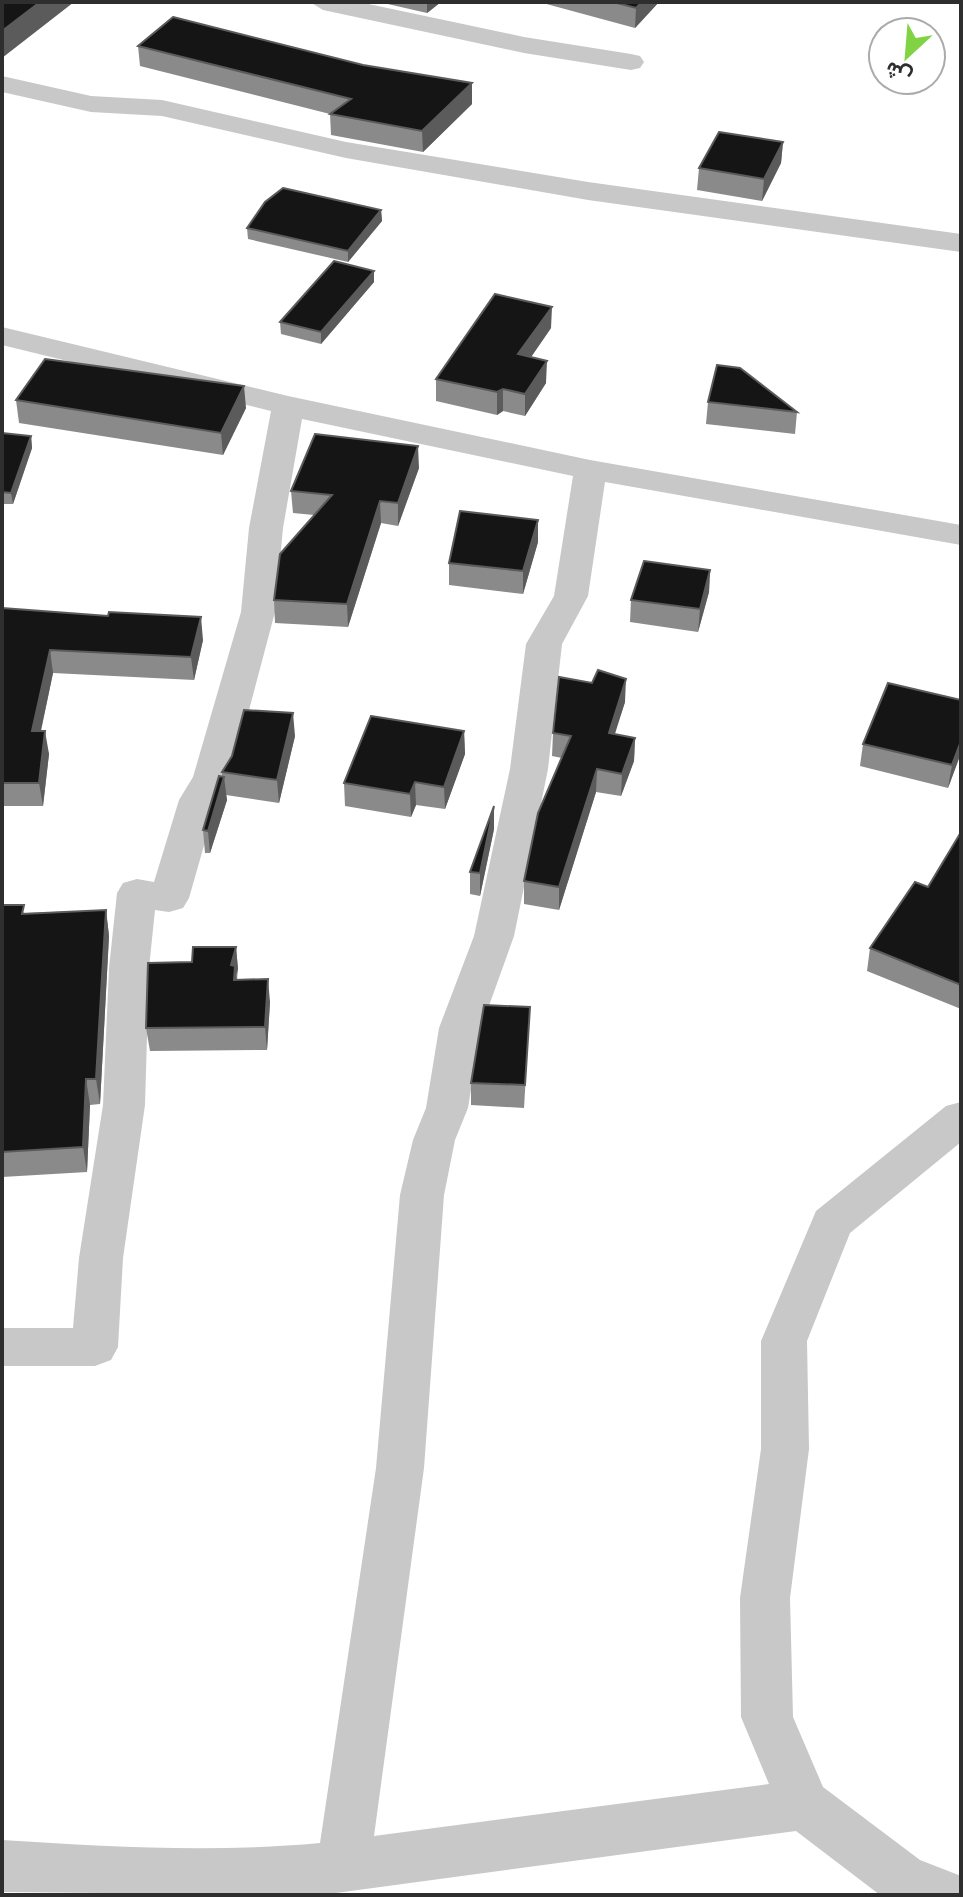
<svg xmlns="http://www.w3.org/2000/svg" width="963" height="1897" viewBox="0 0 963 1897" font-family="Manrope,Vazirmatn,sans-serif">
<style>
.lines{fill:none;stroke-linecap:round;stroke-linejoin:round}
.street{fill:#c8c8c8;fill-rule:evenodd}
.wall{fill:#8a8a8a}
.shaded-wall{fill:#5b5b5b}
.building{fill:#151515;stroke:#5b5b5b;stroke-width:2}
</style>
<rect width="100%" height="100%" fill="#fff"/>
<g class="lines">
<g class="street">
<path d="M 310,2 L 359,2 L 524,37 L 631,54 L 640,56 L 644,62 L 640,68 L 631,70 L 524,53 L 323,10 Z"/>
<path d="M 2,76 L 91,96 L 162,100 L 346,142 L 588,182 L 961,234 L 961,252 L 588,200 L 346,158 L 162,116 L 91,112 L 2,92 Z"/>
<path d="M 2,327 L 288,396 L 590,460 L 961,525 L 961,545 L 605,482 L 588,596 L 562,644 L 548,769 L 514,936 L 481,1028 L 468,1108 L 455,1140 L 444,1195 L 424,1468 L 374,1836 L 769,1784 L 741,1717 L 740,1598 L 761,1449 L 761,1341 L 816,1211 L 946,1106 L 961,1102 L 961,1142 L 850,1233 L 807,1341 L 809,1449 L 790,1598 L 793,1717 L 823,1787 L 920,1860 L 961,1876 L 961,1895 L 880,1895 L 796,1831 L 321,1895 L 2,1892 L 2,1840 C 109,1847 213,1853 320,1843 L 376,1468 L 400,1195 L 413,1140 L 426,1108 L 439,1028 L 474,936 L 510,769 L 526,644 L 554,596 L 573,476 L 302,419 L 283,528 L 275,612 L 231,778 L 217,800 L 189,898 L 183,908 L 169,912 L 155,910 L 149,968 L 145,1105 L 123,1258 L 118,1347 L 111,1360 L 95,1366 L 2,1366 L 2,1328 L 73,1328 L 79,1258 L 103,1105 L 109,968 L 117,893 L 123,883 L 137,879 L 154,882 L 179,800 L 193,777 L 241,612 L 249,528 L 271,411 L 2,345 Z"/>
</g>
</g>
<g class="wall">
<path d="M 379,2 L 441,2 L 427,13 Z"/>
<path d="M 539,2 L 659,2 L 635,28 Z"/>
<path d="M 138,46 L 472,104 L 423,152 L 331,135 L 330,114 L 140,66 Z"/>
<path d="M 783,142 L 781,163 L 762,201 L 697,190 L 699,168 Z"/>
<path d="M 381,210 L 382,221 L 348,262 L 248,239 L 247,228 Z"/>
<path d="M 374,271 L 374,282 L 321,344 L 281,334 L 280,322 Z"/>
<path d="M 551,328 L 531,357 L 546,383 L 525,416 L 503,411 L 497,415 L 436,401 L 436,379 Z"/>
<path d="M 16,400 L 246,408 L 223,455 L 19,423 Z"/>
<path d="M 708,402 L 797,412 L 795,434 L 706,424 Z"/>
<path d="M 2,433 L 31,436 L 32,448 L 13,504 L 2,504 Z"/>
<path d="M 419,468 L 398,526 L 381,523 L 348,627 L 275,623 L 274,600 L 314,515 L 293,513 L 291,491 Z"/>
<path d="M 538,542 L 523,594 L 449,585 L 449,563 Z"/>
<path d="M 710,570 L 709,592 L 698,632 L 630,622 L 631,600 Z"/>
<path d="M 2,608 L 203,640 L 194,680 L 53,673 L 41,731 L 49,754 L 43,806 L 2,806 Z"/>
<path d="M 625,702 L 614,734 L 635,738 L 634,761 L 621,796 L 596,792 L 559,910 L 524,904 L 524,881 L 562,758 L 552,756 L 553,733 Z"/>
<path d="M 464,731 L 465,754 L 445,809 L 416,805 L 411,817 L 345,806 L 344,783 Z"/>
<path d="M 295,736 L 279,803 L 226,795 L 227,800 L 210,853 L 205,853 L 203,830 L 222,777 L 222,772 Z"/>
<path d="M 863,744 L 961,753 L 948,788 L 860,766 Z"/>
<path d="M 494,829 L 480,896 L 470,894 L 470,872 Z"/>
<path d="M 961,832 L 961,1009 L 867,971 L 870,948 L 928,887 Z"/>
<path d="M 2,905 L 25,913 L 106,910 L 109,936 L 100,1104 L 90,1105 L 87,1172 L 2,1177 Z"/>
<path d="M 236,947 L 238,969 L 237,980 L 270,1002 L 267,1050 L 150,1051 L 146,1028 L 192,962 Z"/>
<path d="M 530,1007 L 524,1108 L 471,1105 L 471,1083 Z"/>
</g>
<g class="shaded-wall">
<path d="M 40,2 L 74,2 L 2,58 L 2,31 Z"/>
<path d="M 427,2 L 441,2 L 427,13 Z"/>
<path d="M 642,2 L 659,2 L 635,28 L 636,8 Z"/>
<path d="M 472,83 L 472,104 L 423,152 L 422,131 Z"/>
<path d="M 783,142 L 781,163 L 762,201 L 764,179 Z"/>
<path d="M 381,210 L 382,221 L 348,262 L 348,251 Z"/>
<path d="M 374,271 L 374,282 L 321,344 L 321,332 Z"/>
<path d="M 552,307 L 551,328 L 518,376 L 518,354 Z"/>
<path d="M 547,361 L 546,383 L 525,416 L 525,394 Z"/>
<path d="M 244,386 L 246,408 L 223,455 L 221,433 Z"/>
<path d="M 503,389 L 503,411 L 497,415 L 497,392 Z"/>
<path d="M 31,436 L 32,448 L 13,504 L 11,493 Z"/>
<path d="M 418,446 L 419,468 L 398,526 L 398,503 Z"/>
<path d="M 380,501 L 381,523 L 348,627 L 347,604 Z"/>
<path d="M 538,520 L 538,542 L 523,594 L 523,571 Z"/>
<path d="M 710,570 L 709,592 L 698,632 L 700,609 Z"/>
<path d="M 201,617 L 203,640 L 194,680 L 191,657 Z"/>
<path d="M 50,650 L 53,673 L 36,753 L 32,731 Z"/>
<path d="M 626,679 L 625,702 L 608,756 L 609,733 Z"/>
<path d="M 293,713 L 295,736 L 279,803 L 277,780 Z"/>
<path d="M 45,731 L 49,754 L 43,806 L 39,783 Z"/>
<path d="M 464,731 L 465,754 L 445,809 L 444,787 Z"/>
<path d="M 635,738 L 634,761 L 621,796 L 622,774 Z"/>
<path d="M 961,741 L 961,753 L 948,788 L 952,765 Z"/>
<path d="M 597,769 L 596,792 L 559,910 L 559,887 Z"/>
<path d="M 224,777 L 227,800 L 210,853 L 208,831 Z"/>
<path d="M 415,782 L 416,805 L 411,817 L 410,794 Z"/>
<path d="M 494,806 L 494,829 L 480,896 L 480,873 Z"/>
<path d="M 106,910 L 109,936 L 100,1104 L 96,1079 Z"/>
<path d="M 236,947 L 238,969 L 236,975 L 238,989 L 231,965 Z"/>
<path d="M 268,979 L 270,1002 L 267,1050 L 265,1027 Z"/>
<path d="M 86,1079 L 90,1105 L 87,1172 L 83,1147 Z"/>
</g>
<g class="building">
<path d="M 2,2 L 40,2 L 2,31 Z"/>
<path d="M 613,2 L 642,2 L 636,8 Z"/>
<path d="M 173,17 L 363,65 L 472,83 L 422,131 L 330,114 L 351,99 L 138,46 Z"/>
<path d="M 719,132 L 783,142 L 764,179 L 699,168 Z"/>
<path d="M 283,188 L 381,210 L 348,251 L 247,228 L 265,202 Z"/>
<path d="M 334,261 L 374,271 L 321,332 L 280,322 Z"/>
<path d="M 495,294 L 552,307 L 518,354 L 547,361 L 525,394 L 503,389 L 497,392 L 436,379 Z"/>
<path d="M 45,359 L 244,386 L 221,433 L 16,400 Z"/>
<path d="M 717,365 L 740,368 L 797,412 L 708,402 Z"/>
<path d="M 2,433 L 31,436 L 11,493 L 2,492 Z"/>
<path d="M 315,434 L 418,446 L 398,503 L 380,501 L 347,604 L 274,600 L 280,554 L 332,495 L 291,491 Z"/>
<path d="M 460,511 L 538,520 L 523,571 L 449,563 Z"/>
<path d="M 644,561 L 710,570 L 700,609 L 631,600 Z"/>
<path d="M 2,608 L 108,616 L 109,612 L 201,617 L 191,657 L 50,650 L 32,731 L 45,731 L 39,783 L 2,783 Z"/>
<path d="M 598,670 L 626,679 L 609,733 L 635,738 L 622,774 L 597,769 L 559,887 L 524,881 L 538,813 L 571,736 L 553,733 L 559,677 L 592,683 Z"/>
<path d="M 888,683 L 961,700 L 961,741 L 952,765 L 863,744 Z"/>
<path d="M 244,710 L 293,713 L 277,780 L 222,772 L 232,756 Z"/>
<path d="M 371,716 L 464,731 L 444,787 L 415,782 L 410,794 L 344,783 Z"/>
<path d="M 219,776 L 224,777 L 208,831 L 203,830 Z"/>
<path d="M 494,806 L 480,873 L 470,872 Z"/>
<path d="M 961,832 L 961,985 L 870,948 L 915,882 L 928,887 Z"/>
<path d="M 2,905 L 24,905 L 22,914 L 106,910 L 96,1079 L 86,1079 L 83,1147 L 2,1152 Z"/>
<path d="M 193,947 L 236,947 L 231,965 L 235,966 L 234,980 L 268,979 L 265,1027 L 146,1028 L 148,963 L 192,962 Z"/>
<path d="M 484,1005 L 530,1007 L 525,1085 L 471,1083 Z"/>
</g>
<rect width="963" height="1897" fill="none" stroke="#2e2e2e" stroke-width="8"/>
<g transform="translate(907 56) rotate(206)"><circle r="38" fill="#ffffff" stroke="#ababab" stroke-width="2"/>
<path d="M0-6L14 30L0 20L-14 30Z" fill="#81d343"/>
<text y="-12" font-size="22" font-weight="bold" text-anchor="middle" fill="#2e2e2e">ش</text>
</g>
</svg>
